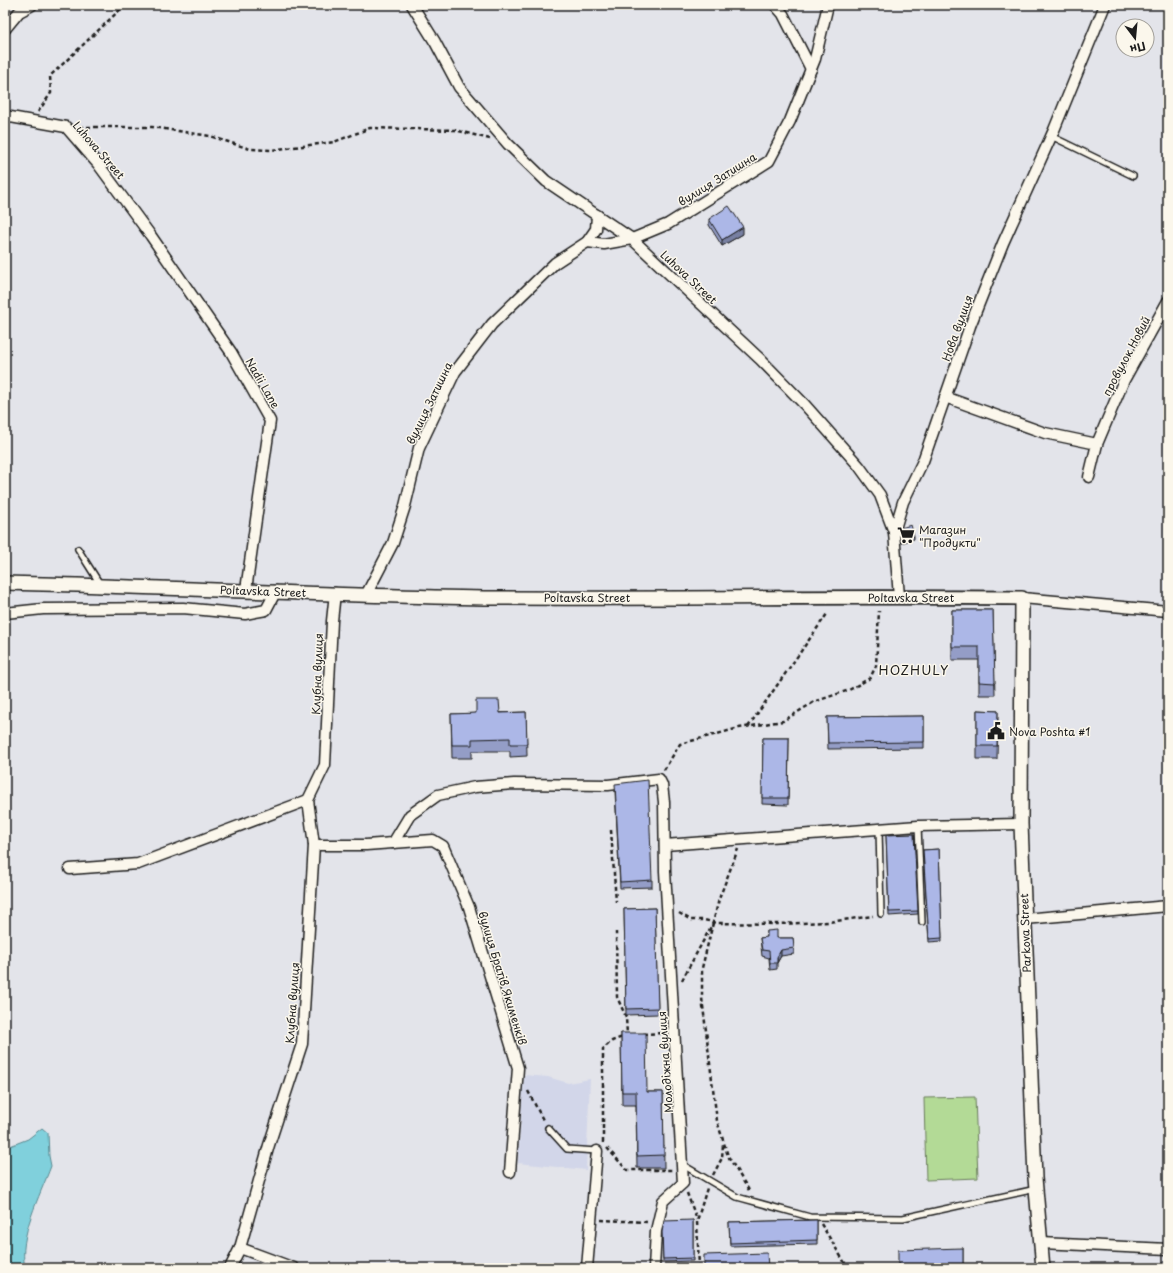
<svg xmlns="http://www.w3.org/2000/svg" width="1173" height="1273" viewBox="0 0 1173 1273" font-family="'Playpen Sans',sans-serif">
<style>
.built{fill:#d2d6e9}
.green{fill:#b3da96;stroke:#687b59}
.water{fill:#80d0dc;stroke:#58888f}
.lines{fill:none;stroke-linecap:round;stroke-linejoin:round}
.service-casing{stroke:#1c1c1c;stroke-width:8}
.minor-casing{stroke:#1c1c1c;stroke-width:13}
.tertiary-casing{stroke:#1c1c1c;stroke-width:16}
.path{stroke:#1c1c1c;stroke-width:2.5;stroke-dasharray:4 3;stroke-linecap:butt}
.service{stroke:#fbf7ec;stroke-width:5}
.minor{stroke:#fbf7ec;stroke-width:10}
.tertiary{stroke:#fbf7ec;stroke-width:13}
.wall{fill:#949dc7;stroke:#1c1c1c}
.shaded-wall{fill:#7880a2;stroke:#1c1c1c}
.building{fill:#acb7e7;stroke:#1c1c1c}
.labels{text-anchor:middle;dominant-baseline:central;stroke-width:3;stroke-linejoin:round;paint-order:stroke}
.street-label{font-size:11px;fill:#1c1c1c;stroke:#fbf7ec}
.poi-label{font-size:11px;fill:#1c1c1c;stroke:#fbf7ec;text-anchor:start}
.quarter-label{font-size:13px;letter-spacing:1px;fill:#1c1c1c;stroke:#fbf7ec}
</style>
<rect width="100%" height="100%" fill="#e3e4ea"/>
<filter id="ink" filterUnits="userSpaceOnUse"><feTurbulence type="fractalNoise" baseFrequency=".025" numOctaves="2"/><feDisplacementMap in="SourceGraphic" scale="8" xChannelSelector="R" yChannelSelector="G"/><feConvolveMatrix kernelMatrix="1 2 1 2 8 2 1 2 1" color-interpolation-filters="sRGB"/></filter>
<g filter="url(#ink)">
<path class="built" d="M 524,1075 L 548,1077 L 568,1083 L 590,1079 L 586,1170 L 518,1163 Z"/>
<path class="green" d="M 975,1097 L 978,1178 L 926,1180 L 924,1098 Z"/>
<path class="water" d="M 42,1128 L 48,1133 L 49,1156 L 51,1166 C 40,1196 18,1236 25,1268 L 5,1268 L 5,1148 L 28,1139 Z"/>
<g class="lines">
<g class="service-casing">
<g id="service">
<path d="M 1051,136 L 1133,176"/>
<path d="M 78,549 L 100,584"/>
<path d="M 918,826 L 922,922"/>
<path d="M 879,829 L 881,914"/>
<path d="M 548,1128 L 567,1149 L 597,1151"/>
<path d="M 683,1165 L 737,1197 L 810,1217 L 903,1218 L 1036,1189"/>
</g>
</g>
<g class="minor-casing">
<g id="minor">
<path d="M 412,5 L 435,42 L 459,87 L 508,144 L 546,181 L 632,239 L 760,359 L 805,405 L 859,466 L 880,495 L 894,532 L 899,597"/>
<path d="M 775,5 L 783,14 L 811,69"/>
<path d="M 5,29 L 19,12 L 32,5"/>
<path d="M 5,116 L 66,127 L 98,164 L 151,236 L 231,352 L 270,421 L 246,590"/>
<path d="M 587,242 L 604,244 L 632,239 L 668,224 L 769,161 L 790,121 L 815,59 L 828,5"/>
<path d="M 945,397 L 1045,433 L 1097,444"/>
<path d="M 1089,477 L 1097,444 L 1124,380 L 1168,301"/>
<path d="M 894,532 L 903,502 L 923,461 L 970,326 L 1003,243 L 1054,130 L 1105,5"/>
<path d="M 366,595 L 393,543 L 405,506 L 419,448 L 455,372 L 492,324 L 555,263 L 587,242 L 596,229 L 597,215"/>
<path d="M 1022,598 L 1168,611"/>
<path d="M 5,613 L 43,609 L 183,608 L 245,614 L 266,610 L 276,591"/>
<path d="M 393,843 L 410,815 L 438,795 L 475,787 L 514,784 L 608,785 L 659,779 L 662,785 L 664,802 L 665,871 L 683,1183 L 663,1201 L 656,1231 L 654,1268"/>
<path d="M 314,845 L 366,845 L 433,840 L 443,846 L 469,907 L 518,1068 L 510,1172"/>
<path d="M 665,845 L 918,826 L 1021,824"/>
<path d="M 70,869 L 138,864 L 308,800"/>
<path d="M 1025,919 L 1168,906"/>
<path d="M 1041,1243 L 1168,1249"/>
<path d="M 240,1248 L 294,1268"/>
<path d="M 230,1268 L 240,1248 L 269,1145 L 302,1044 L 314,845 L 308,800 L 325,765 L 332,621 L 335,593"/>
<path d="M 587,1268 L 597,1151"/>
</g>
</g>
<g class="tertiary-casing">
<path id="tertiary" d="M 5,583 C 168,587 332,596 495,598 C 671,599 846,596 1022,598 L 1021,824 L 1035,1178 L 1043,1268"/>
</g>
<g class="path">
<path d="M 38,112 L 51,93 L 50,76 L 125,5"/>
<path d="M 80,127 L 152,127 L 210,136 L 250,149 L 271,150 L 334,142 L 370,128 L 455,130 L 490,139"/>
<path d="M 748,727 L 827,614"/>
<path d="M 664,770 L 680,744 L 739,728 L 783,721 L 814,702 L 849,690 L 870,678 L 876,666 L 879,611"/>
<path d="M 611,830 L 616,902"/>
<path d="M 679,913 L 691,920 L 704,920 L 717,923 L 777,924 L 828,922 L 873,916"/>
<path d="M 713,923 L 702,968 L 702,998 L 717,1121 L 728,1156 L 750,1192"/>
<path d="M 682,980 L 713,923 L 719,899 L 738,849"/>
<path d="M 643,1034 L 664,1033"/>
<path d="M 528,1091 L 544,1122"/>
<path d="M 603,1143 L 603,1049 L 612,1041 L 627,1035 L 626,1017 L 617,997 L 616,932"/>
<path d="M 607,1148 L 627,1170 L 673,1170"/>
<path d="M 713,1175 L 722,1158 L 723,1144"/>
<path d="M 687,1193 L 697,1220"/>
<path d="M 601,1220 L 648,1222"/>
<path d="M 821,1224 L 848,1268"/>
<path d="M 699,1268 L 697,1221 L 707,1188"/>
</g>
<use href="#service" class="service"/>
<use href="#minor" class="minor"/>
<use href="#tertiary" class="tertiary"/>
</g>
<g class="wall">
<path d="M 709,219 L 743,234 L 722,246 L 709,225 Z"/>
<path d="M 952,610 L 993,610 L 995,695 L 979,695 L 979,660 L 952,660 Z"/>
<path d="M 977,710 L 998,711 L 997,759 L 977,759 Z"/>
<path d="M 526,712 L 527,756 L 510,757 L 510,751 L 472,751 L 472,758 L 452,758 L 451,714 Z"/>
<path d="M 924,716 L 924,748 L 828,749 L 827,717 Z"/>
<path d="M 763,738 L 789,738 L 788,805 L 762,804 Z"/>
<path d="M 615,791 L 652,880 L 652,887 L 620,888 Z"/>
<path d="M 914,834 L 918,914 L 889,916 L 886,835 Z"/>
<path d="M 939,849 L 942,941 L 929,942 L 923,850 Z"/>
<path d="M 655,908 L 658,1014 L 626,1015 L 624,909 Z"/>
<path d="M 767,931 L 777,938 L 793,938 L 794,954 L 781,956 L 777,963 L 777,969 L 770,970 L 769,958 L 762,956 L 760,938 L 767,937 Z"/>
<path d="M 621,1033 L 647,1092 L 663,1092 L 664,1168 L 637,1168 L 636,1105 L 622,1105 Z"/>
<path d="M 693,1220 L 693,1261 L 663,1262 L 662,1232 Z"/>
<path d="M 817,1220 L 817,1244 L 730,1246 L 729,1222 Z"/>
<path d="M 963,1248 L 963,1268 L 898,1268 Z"/>
</g>
<g class="shaded-wall">
<path d="M 743,227 L 743,234 L 722,246 L 722,240 Z"/>
<path d="M 914,536 L 914,539 L 901,543 L 901,539 Z"/>
<path d="M 781,950 L 781,956 L 777,963 L 777,957 Z"/>
</g>
<g class="building">
<path d="M 729,206 L 743,227 L 722,240 L 709,219 Z"/>
<path d="M 911,525 L 914,536 L 901,539 L 901,528 Z"/>
<path d="M 952,610 L 993,610 L 995,683 L 979,682 L 979,647 L 952,647 Z"/>
<path d="M 476,700 L 499,700 L 500,713 L 526,712 L 527,744 L 510,744 L 510,738 L 472,739 L 472,745 L 452,745 L 451,714 L 476,713 Z"/>
<path d="M 977,710 L 998,711 L 997,746 L 977,746 Z"/>
<path d="M 924,716 L 924,742 L 828,743 L 827,717 Z"/>
<path d="M 763,738 L 789,738 L 788,798 L 762,798 Z"/>
<path d="M 648,780 L 652,880 L 620,882 L 615,784 Z"/>
<path d="M 914,834 L 918,911 L 889,912 L 886,835 Z"/>
<path d="M 939,849 L 942,938 L 929,939 L 923,850 Z"/>
<path d="M 655,908 L 658,1008 L 626,1009 L 624,909 Z"/>
<path d="M 777,930 L 777,938 L 793,938 L 794,948 L 781,950 L 777,957 L 777,963 L 770,963 L 769,951 L 762,950 L 760,938 L 767,937 L 767,931 Z"/>
<path d="M 621,1033 L 646,1033 L 647,1092 L 663,1092 L 664,1155 L 637,1156 L 636,1092 L 622,1092 Z"/>
<path d="M 693,1220 L 693,1258 L 663,1259 L 662,1232 L 664,1221 Z"/>
<path d="M 817,1220 L 817,1240 L 730,1243 L 729,1222 Z"/>
<path d="M 963,1248 L 963,1265 L 945,1266 L 945,1268 L 898,1268 L 898,1250 Z"/>
<path d="M 767,1253 L 768,1268 L 704,1268 L 704,1255 Z"/>
<path d="M 827,1266 L 827,1268 L 774,1268 Z"/>
</g>
</g>
<defs>
<g id="supermarket-bare" transform="scale(1.38)"><path d="M-6-5.5h2.5l.6 2H6L4.5 2H-2.5L-4.4-4H-6ZM-1.5 3.2a1.3 1.3 0 1 0 .1 0ZM3 3.2a1.3 1.3 0 1 0 .1 0Z" fill="#1c1c1c" stroke="#fbf7ec" stroke-width="2.5" paint-order="stroke"/></g>
<g id="civic-bare" transform="scale(1.38)"><path d="M-.6-6.5H3V-4.5H.6V-3L4-1V1h2V6H-6V1h2V-1L-.6-3ZM-1.2 2.5V6h2.4V2.5Z" fill="#1c1c1c" stroke="#fbf7ec" stroke-width="2.5" paint-order="stroke"/></g>
</defs>
<g fill-rule="evenodd">
<use href="#supermarket-bare" x="906" y="535"/>
<use href="#civic-bare" x="996" y="731"/>
</g>
<g class="labels">
<g class="street-label">
<text transform="translate(99 150) rotate(49)">Luhova Street</text>
<text transform="translate(717 179) rotate(-32)">вулиця Затишна</text>
<text transform="translate(689 277) rotate(43)">Luhova Street</text>
<text transform="translate(957 328) rotate(-70)">Нова вулиця</text>
<text transform="translate(1126 356) rotate(-62)">провулок Новий</text>
<text transform="translate(263 383) rotate(60)">Nadii Lane</text>
<text transform="translate(429 403) rotate(-64)">вулиця Затишна</text>
<text transform="translate(263 591) rotate(2)">Poltavska Street</text>
<text x="587" y="597">Poltavska Street</text>
<text x="911" y="597">Poltavska Street</text>
<text transform="translate(317 674) rotate(-88)">Клубна вулиця</text>
<text transform="translate(1025 933) rotate(-92)">Parkova Street</text>
<text transform="translate(503 978) rotate(73)">вулиця Братів Якименків</text>
<text transform="translate(292 1003) rotate(-86)">Клубна вулиця</text>
<text transform="translate(665 1062) rotate(-94)">Молодіжна вулиця</text>
</g>
<g class="poi-label">
<text x="919" y="529">Магазин<tspan x="919" dy="13">"Продукти"</tspan></text>
<text x="1009" y="731">Nova Poshta #1</text>
</g>
<g class="quarter-label">
<text x="914" y="669">HOZHULY</text>
</g>
</g>
<rect width="1173" height="1273" fill="none" stroke="#fbf7ec" stroke-width="20"/>
<rect x="10" y="10" width="1153" height="1253" fill="none" stroke="#1c1c1c" stroke-width="1.5" filter="url(#ink)"/>
<g transform="translate(1135 38) rotate(164)"><circle r="19" fill="#fbf7ec" stroke="#a29f99"/>
<path d="M0-3L7 15L0 10L-7 15Z" fill="#1c1c1c"/>
<text y="-6" font-size="11" font-weight="bold" text-anchor="middle" fill="#1c1c1c">Пн</text>
</g>
</svg>
